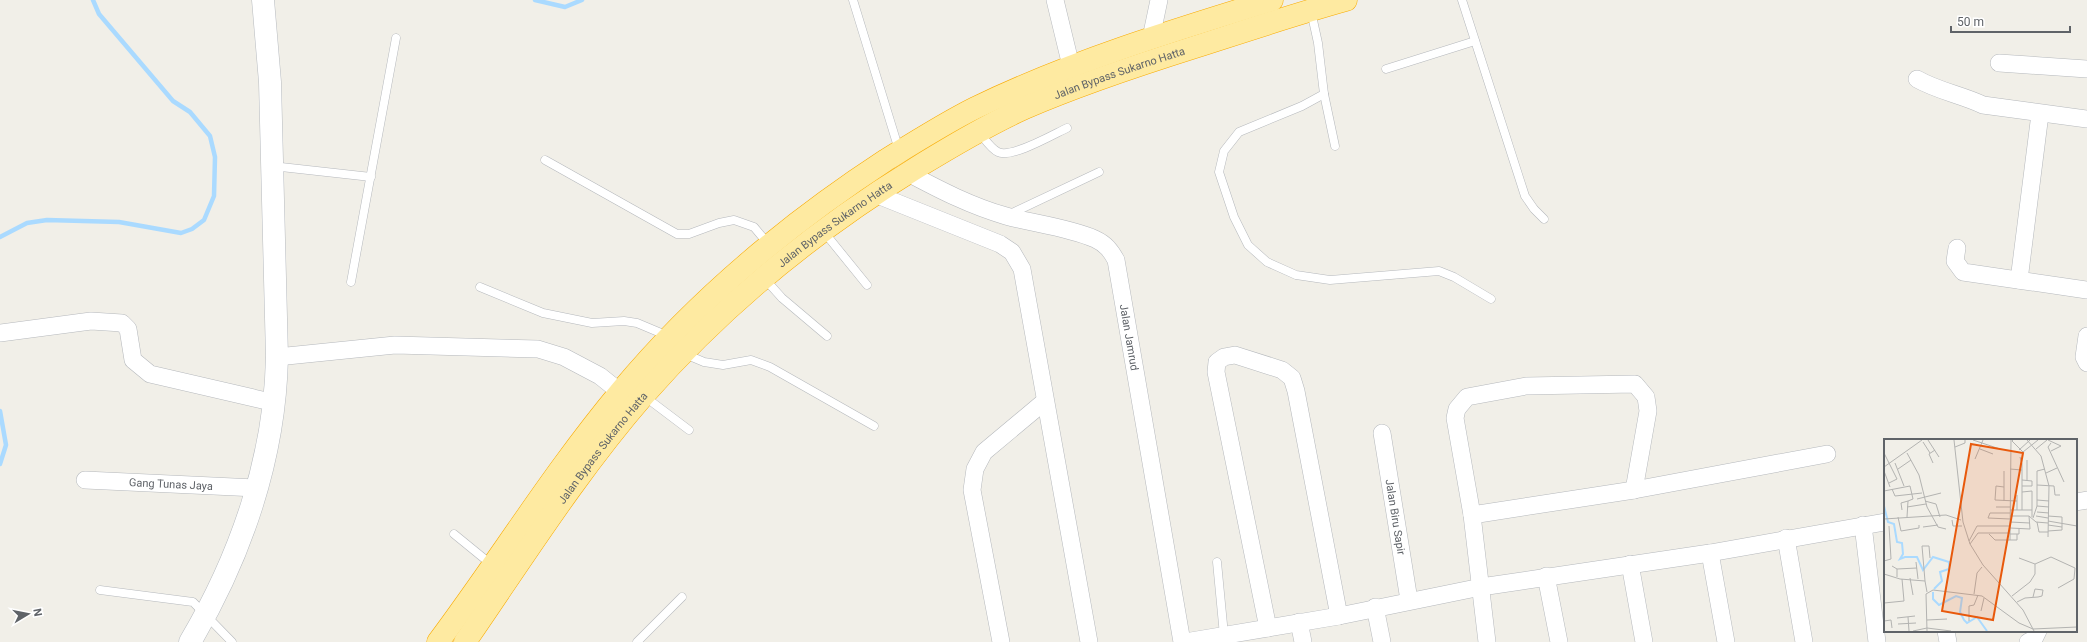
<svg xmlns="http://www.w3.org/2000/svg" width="2087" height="642" viewBox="0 0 2087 642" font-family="Roboto,sans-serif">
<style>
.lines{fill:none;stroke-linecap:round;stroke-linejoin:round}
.stream{stroke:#aadaff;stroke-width:4.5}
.service-casing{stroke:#b5b8bc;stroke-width:9}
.minor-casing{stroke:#b5b8bc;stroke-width:18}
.secondary-casing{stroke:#b6babf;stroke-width:23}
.trunk-casing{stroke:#f9ab00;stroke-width:23}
.service{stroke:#fff;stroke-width:8}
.minor{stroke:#fff;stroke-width:17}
.secondary{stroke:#fff;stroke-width:22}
.trunk{stroke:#feeaa1;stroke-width:22}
.labels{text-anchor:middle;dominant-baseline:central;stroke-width:3;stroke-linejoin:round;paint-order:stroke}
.street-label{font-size:11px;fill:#5f6368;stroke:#fff}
.inset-river{fill:none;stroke:#aadaff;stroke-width:2}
.inset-road{fill:none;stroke:#b3b3b1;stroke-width:1}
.view{fill:#e8590c;fill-opacity:0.15;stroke:#e8590c;stroke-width:2}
.inset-edge{fill:none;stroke:#5f6368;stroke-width:2}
</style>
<rect width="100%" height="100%" fill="#f1efe8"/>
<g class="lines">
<g class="stream">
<path d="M 535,0 L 565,7 L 582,0"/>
<path d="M 0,237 L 27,223 L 47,220 L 119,222 L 181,233 L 192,229 L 204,220 L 214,196 L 215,157 L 210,136 L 190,112 L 173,101 L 99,14 L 93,0"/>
<path d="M 0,411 L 6,445 L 0,464"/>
</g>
<g class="service-casing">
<g id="service">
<path d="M 853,0 L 899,150"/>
<path d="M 1462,0 L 1525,196 L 1534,209 L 1544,219"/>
<path d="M 1311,11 L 1318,43 L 1324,94 L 1302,106 L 1239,132 L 1224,151 L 1219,172 L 1234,217 L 1248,245 L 1267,262 L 1296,275 L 1330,280 L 1439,271 L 1454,277 L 1491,299"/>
<path d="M 1386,69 L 1475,41"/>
<path d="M 1324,94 L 1335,146"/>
<path d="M 979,132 C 984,138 991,149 998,152 C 1011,159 1054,134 1067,128"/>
<path d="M 545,160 L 677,234 L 689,234 L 719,223 L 734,220 L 754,227 L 769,245"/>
<path d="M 272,166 L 371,177"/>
<path d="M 1008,215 L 1099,172"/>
<path d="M 824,232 L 867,285"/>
<path d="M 764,278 L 782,298 L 827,336"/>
<path d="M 351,282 L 396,38"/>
<path d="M 480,287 L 543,313 L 592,323 L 624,321 L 637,323 L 668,336"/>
<path d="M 685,354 L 704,362 L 723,365 L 751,360 L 770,367 L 874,426"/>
<path d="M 644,396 L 689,430"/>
<path d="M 454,534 L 492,565"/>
<path d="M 1217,562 L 1224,635"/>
<path d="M 100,590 L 193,602 L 232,642"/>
<path d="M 637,642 L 682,597"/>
</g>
</g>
<g class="minor-casing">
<g id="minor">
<path d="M 1055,0 L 1071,66"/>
<path d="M 1151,38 L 1159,0"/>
<path d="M 1999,63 L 2087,69"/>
<path d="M 1917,79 C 1938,91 1962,95 1983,105 L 2087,119"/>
<path id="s1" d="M 908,173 C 940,190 971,206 1006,216 C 1035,224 1067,227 1095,239 C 1106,244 1111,251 1116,260 L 1182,642"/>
<path d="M 875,194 L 1000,244 L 1012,252 L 1022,269 L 1089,642"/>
<path d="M 1957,248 L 1955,261 L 1963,272 L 2087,290"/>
<path d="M 2019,280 L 2040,114"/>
<path d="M 0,333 L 91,321 L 122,323 L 128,329 L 133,360 L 150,374 L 275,403"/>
<path d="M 2087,336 L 2084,357 L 2087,363"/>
<path d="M 277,357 L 395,345 L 538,349 L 564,357 L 600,376 L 620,392"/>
<path id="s2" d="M 1382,433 L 1409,600"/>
<path id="s3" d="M 85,480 L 257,488"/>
<path d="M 2076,502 L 2087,500"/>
<path d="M 1472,515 L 1634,490 L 1827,454"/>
<path d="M 1863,525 L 1877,642"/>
<path d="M 1786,538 L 1804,642"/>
<path d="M 1710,553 L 1726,642"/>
<path d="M 1630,564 L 1644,642"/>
<path d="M 1546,576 L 1559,642"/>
<path d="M 1375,607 L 1382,642"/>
<path d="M 1299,622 L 1303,642"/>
<path d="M 1268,628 L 1216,372 L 1217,362 L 1224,357 L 1235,355 L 1282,370 L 1292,378 L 1296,391 L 1339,616"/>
<path d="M 1946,631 L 1948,642"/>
<path d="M 1001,642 L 972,490 L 975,469 L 984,452 L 1045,401"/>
<path d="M 1185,642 L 1339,616 L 1481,587 L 1710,553 L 1885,522"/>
<path d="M 1487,642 L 1472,515 L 1455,418 L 1457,409 L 1467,397 L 1526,386 L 1635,384 L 1646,397 L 1648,411 L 1634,490"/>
<path d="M 2028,642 L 2034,639 L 2038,631"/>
</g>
</g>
<g class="secondary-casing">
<path id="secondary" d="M 190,642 C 241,556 275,458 277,357 L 270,82 L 263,0"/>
</g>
<g class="trunk-casing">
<g id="trunk">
<path d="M 438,642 C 500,559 554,471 621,391 C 696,301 788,224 886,160 C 915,142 945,123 975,108 C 1070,62 1171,31 1272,0"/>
<path id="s4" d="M 465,642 C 523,558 577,472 644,395 C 723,305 815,230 916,168 C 952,146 987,125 1025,108 C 1080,84 1138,65 1195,47 C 1245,31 1296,14 1346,0"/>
</g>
</g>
<use href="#service" class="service"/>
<use href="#minor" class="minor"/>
<use href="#secondary" class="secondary"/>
<use href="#trunk" class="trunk"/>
</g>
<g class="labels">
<g class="street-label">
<text stroke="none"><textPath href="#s4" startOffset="886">Jalan Bypass Sukarno Hatta</textPath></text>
<text stroke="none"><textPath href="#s4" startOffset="562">Jalan Bypass Sukarno Hatta</textPath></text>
<text stroke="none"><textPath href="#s1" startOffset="308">Jalan Jamrud</textPath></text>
<text stroke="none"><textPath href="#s4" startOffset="238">Jalan Bypass Sukarno Hatta</textPath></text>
<text stroke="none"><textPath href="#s3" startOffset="86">Gang Tunas Jaya</textPath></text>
<text stroke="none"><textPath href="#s2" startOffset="85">Jalan Biru Sapir</textPath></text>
</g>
</g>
<g transform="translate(1884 439)">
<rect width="193" height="193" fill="#f1efe8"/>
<path class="inset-river" d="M 0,67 L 4,83 L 10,85 L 13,103 L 18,104 L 19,115 L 16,120 L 21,118 L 33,118 L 39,131 L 49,118 L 65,123 L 65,130 L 56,133 L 58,142 L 50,150M 49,153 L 49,160 L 55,166 L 72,157 L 78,159 L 76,173 L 80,181 L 83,184 L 93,178 L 103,192"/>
<path class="inset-road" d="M 44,1 L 55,18M 70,1 L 79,83 L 86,105 L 99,126 L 139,171 L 150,192M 89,1 L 116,10M 129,1 L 128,2 L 139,13 L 154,1M 143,1 L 157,17 L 165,47 L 164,98M 164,1 L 177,7 L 167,12M 39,3 L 46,14M 167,4 L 164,8 L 180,43M 71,8 L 81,4 L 81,1M 96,10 L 109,15M 152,10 L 163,1M 135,11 L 146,1M 0,14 L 13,40 L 5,44M 23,14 L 35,36 L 43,68 L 54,88 L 62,90M 136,18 L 138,25 L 138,71M 91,20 L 99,1M 143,21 L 143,41M 11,24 L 20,47M 49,24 L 45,15 L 51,11M 0,28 L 38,1M 14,30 L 27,21M 126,30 L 138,31M 0,32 L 6,48M 162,34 L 173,29M 153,46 L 170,47 L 171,56 L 176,56M 138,47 L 148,47 L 148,42 L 138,41M 120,48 L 112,47 L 111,61 L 133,62M 8,50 L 11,57 L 38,54M 0,52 L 26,47 L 29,60 L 24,62 L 23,78M 138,53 L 148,52 L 148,78M 33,60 L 57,54M 153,61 L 165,62M 41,62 L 52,65 L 56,78M 120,62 L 120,32M 153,67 L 165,68M 23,68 L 42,65M 112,68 L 126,68M 18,71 L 17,64 L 24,62M 126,71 L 148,71M 133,71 L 133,56M 153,73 L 165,74M 126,77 L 145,77 L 152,83 L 164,84M 152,77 L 164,79M 14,78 L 17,92 L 35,89 L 35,86M 149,79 L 153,67 L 153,32 L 161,30M 0,80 L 62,76 L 77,81M 126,80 L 104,79 L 106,74 L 126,74M 68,81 L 69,87 L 78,87M 164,82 L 193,87M 126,83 L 146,84M 153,83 L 155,93 L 164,93M 164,86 L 178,88M 39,88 L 54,86M 126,89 L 146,90 L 145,77M 164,92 L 178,91 L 178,78 L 164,77M 105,95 L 111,101 L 133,101 L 133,95M 126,95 L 135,95 L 135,90M 126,101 L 127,1M 85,102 L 93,87 L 126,87M 86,105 L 94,94 L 126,94M 135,119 L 151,125 L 167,118 L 191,129 L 190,140 L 174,149M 0,122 L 7,120 L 5,87M 32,123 L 34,140M 8,127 L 13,130 L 13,138M 13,130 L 33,129M 0,135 L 16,140 L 41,142 L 43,153M 26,139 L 29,156M 41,142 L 38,107 L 45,107 L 46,119M 90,155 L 93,134 L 98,128M 128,157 L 146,143 L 151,135 L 151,125M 133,163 L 141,159 L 154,158 L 158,157 L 159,151 L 151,150 L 149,158M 0,164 L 20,162 L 18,140M 97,172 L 100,159M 24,178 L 25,192M 13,179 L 31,177M 43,181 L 63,180M 0,182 L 7,181 L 8,189M 85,182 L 85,167 L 90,166 L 94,156M 14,185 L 32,184M 149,190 L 193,188M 29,192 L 43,189 L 67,192M 43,192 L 42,155 L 49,151 L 98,157 L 135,184 L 149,190"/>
<path class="view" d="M 87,5 L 139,14 L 109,181 L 58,172 Z"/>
<rect width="193" height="193" class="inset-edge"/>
</g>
<g transform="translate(28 614) rotate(80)" stroke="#ffffff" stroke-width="3" paint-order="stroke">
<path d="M0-3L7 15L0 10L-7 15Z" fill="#5f6368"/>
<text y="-6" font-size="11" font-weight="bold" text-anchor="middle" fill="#5f6368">N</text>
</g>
<path d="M1951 26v6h119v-6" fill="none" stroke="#5f6368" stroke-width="2"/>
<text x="1957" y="26" font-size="12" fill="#5f6368" stroke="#ffffff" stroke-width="3" paint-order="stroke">50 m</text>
</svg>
